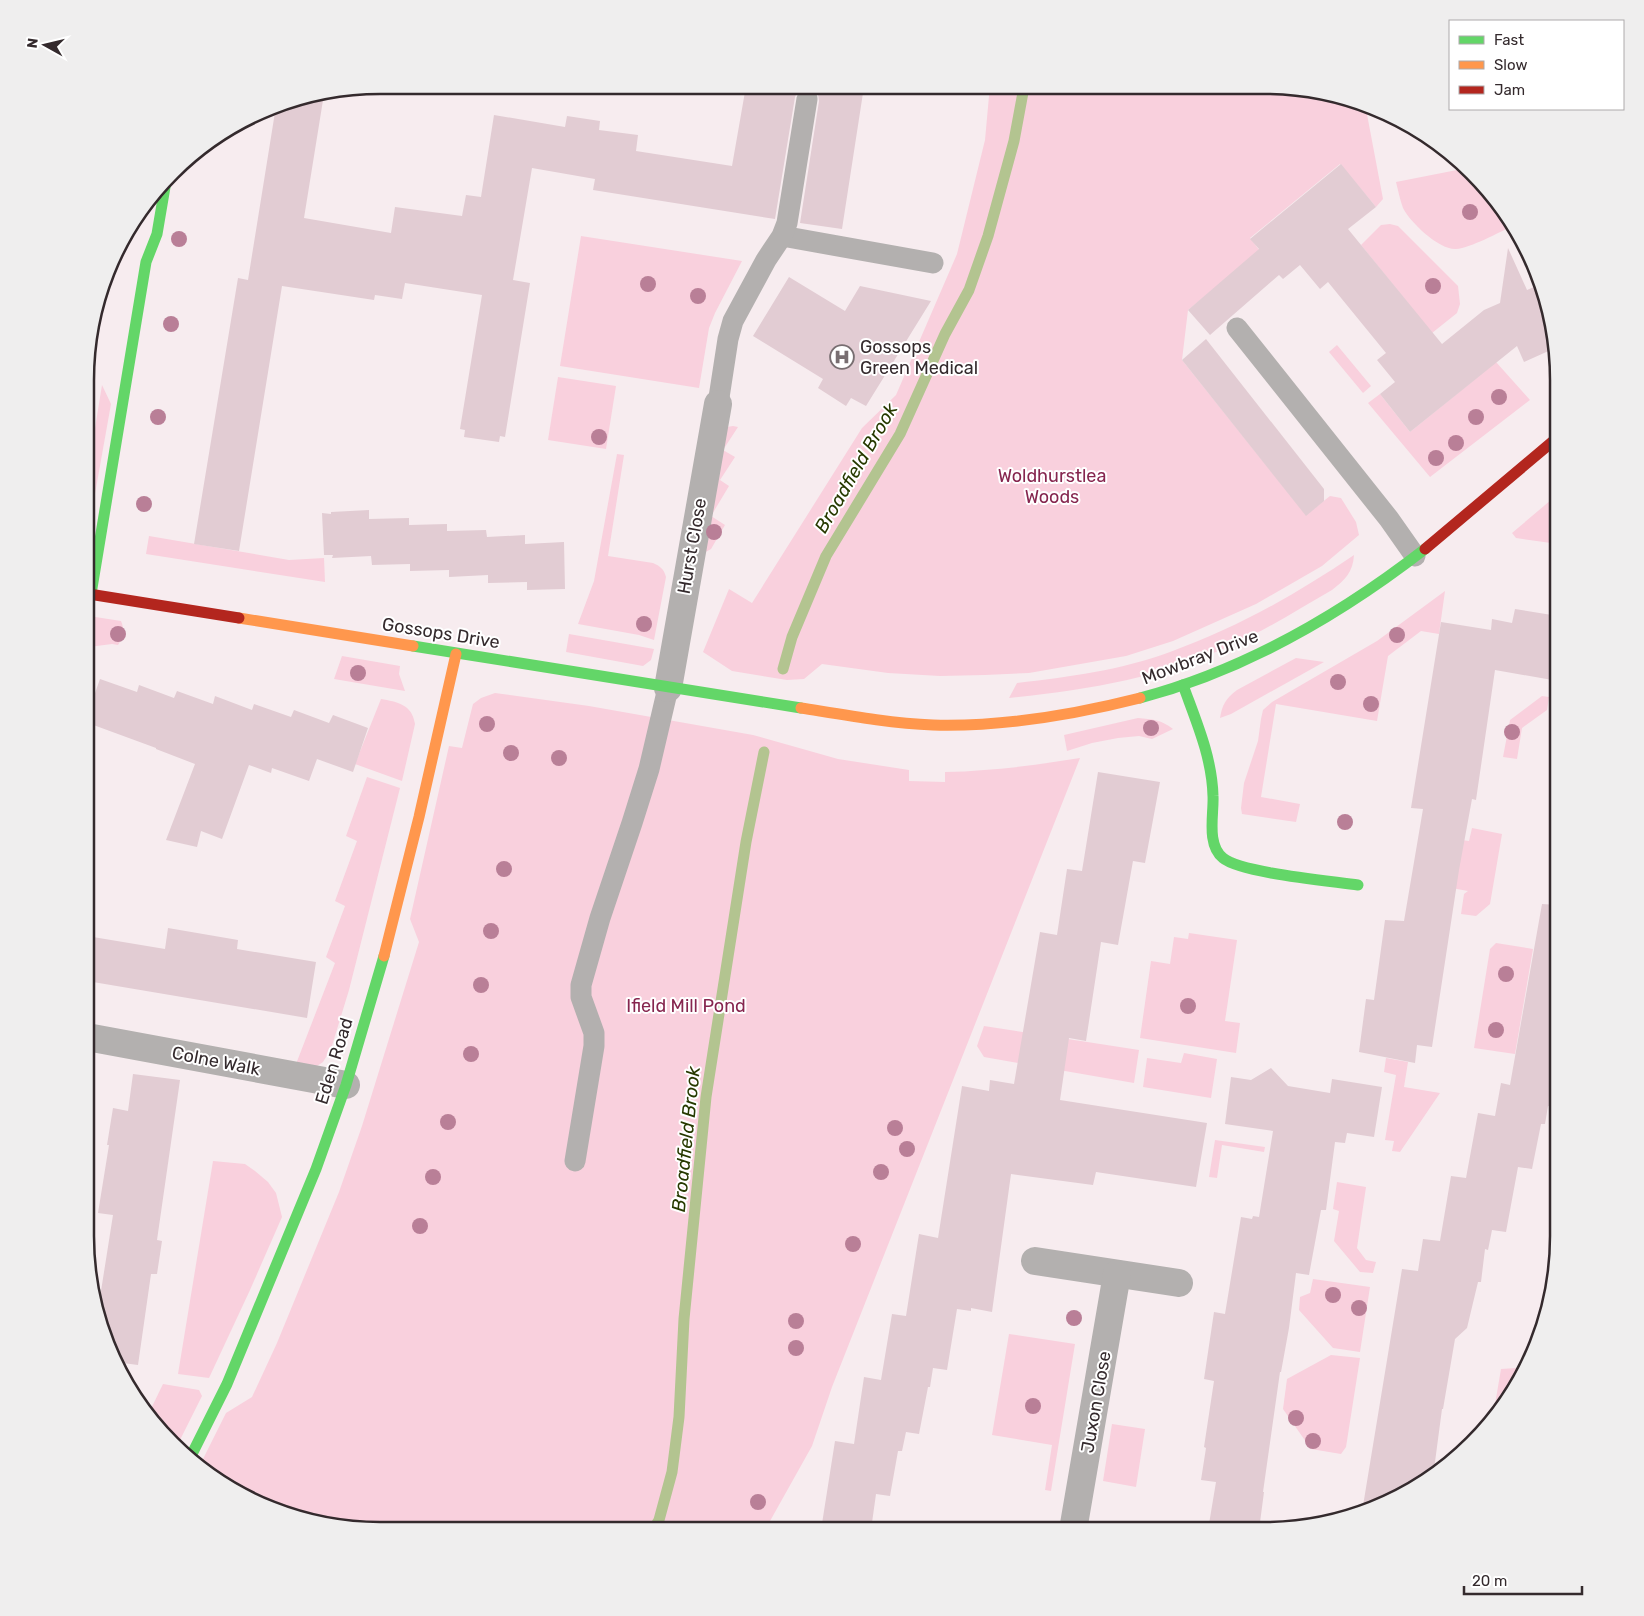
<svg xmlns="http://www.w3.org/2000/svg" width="1644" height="1616" viewBox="0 0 1644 1616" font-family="Rubik,sans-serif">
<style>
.green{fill:#f9d0dd}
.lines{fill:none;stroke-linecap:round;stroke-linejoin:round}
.stream{stroke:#b3c490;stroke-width:11}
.building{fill:#e2ccd3}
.lane{stroke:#b3b0af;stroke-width:21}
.street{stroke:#b3b0af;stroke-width:28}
.fast{stroke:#63d668;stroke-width:11}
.slow{stroke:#ff974d;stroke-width:11}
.jam{stroke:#b3261e;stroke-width:11}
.tree{fill:#b97f97}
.labels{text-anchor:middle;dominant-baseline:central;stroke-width:4;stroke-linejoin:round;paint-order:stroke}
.poi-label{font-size:18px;fill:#342a2d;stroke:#fff;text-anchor:start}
.park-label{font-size:18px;fill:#86264f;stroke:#fff}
.street-label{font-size:18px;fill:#342a2d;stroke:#fff}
.water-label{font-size:19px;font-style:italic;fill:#273900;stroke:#fff}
.rim{fill:none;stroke:#342a2d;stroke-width:2.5}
</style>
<rect width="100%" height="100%" fill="#f7ecef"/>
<g class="green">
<path d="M 989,87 L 1303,87 L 1366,109 L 1383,199 L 1376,207 L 1340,164 L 1250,238 L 1260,251 L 1188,310 L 1182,360 L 1306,515 L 1330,496 L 1341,498 L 1356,522 L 1359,535 L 1322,566 L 1256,604 L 1173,641 L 1126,656 L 1029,673 L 985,675 L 940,676 L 888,673 L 822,664 L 804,679 L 787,680 L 732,671 L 703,652 L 729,589 L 752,603 L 862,428 L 896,395 L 957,254 L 985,140 L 989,96 Z"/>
<path d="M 1462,169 L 1498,200 L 1513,226 C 1499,232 1471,248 1456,249 C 1439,250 1410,222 1403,208 C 1400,200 1398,190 1396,182 Z"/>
<path d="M 1390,224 L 1398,226 L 1458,286 L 1460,304 L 1457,313 L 1432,333 L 1361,245 L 1381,225 Z"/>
<path d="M 581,236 L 742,261 L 715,313 L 709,328 L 699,388 L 560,366 Z"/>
<path d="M 1337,345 L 1371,386 L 1363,393 L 1329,352 Z"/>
<path d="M 1496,362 L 1530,400 L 1430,477 L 1368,403 L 1380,394 L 1410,432 Z"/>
<path d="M 558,377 L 616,386 L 606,449 L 548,440 Z"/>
<path d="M 102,385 L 111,404 L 90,522 L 90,459 Z"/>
<path d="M 733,426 L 738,427 L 723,450 L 735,457 L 720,480 L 729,486 L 711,516 L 725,525 L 711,549 L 702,554 L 727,427 Z"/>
<path d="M 617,454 L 624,455 L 608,556 L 653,563 C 660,566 664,569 666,577 L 654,640 L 639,635 L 578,624 L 594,581 Z"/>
<path d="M 1558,494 L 1558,544 L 1516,538 L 1512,533 Z"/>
<path d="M 149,536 L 289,560 L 324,558 L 325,582 L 146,554 Z"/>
<path d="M 1354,555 C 1353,572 1345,580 1332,590 C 1299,609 1266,630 1232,645 C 1160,678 1087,690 1009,698 L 1017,683 C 1068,677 1122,670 1170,652 C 1238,627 1295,595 1354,555 Z"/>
<path d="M 1445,591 L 1439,634 L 1421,631 L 1388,656 L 1377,721 L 1276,704 L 1261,797 L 1300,804 L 1296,822 L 1242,814 L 1241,808 L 1244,783 L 1258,741 L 1261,719 L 1263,710 L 1272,702 L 1377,641 Z"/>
<path d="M 89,616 L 121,621 C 125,631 124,636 118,645 L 112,644 L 89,647 Z"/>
<path d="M 569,634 L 654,649 L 651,660 L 643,666 L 566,652 Z"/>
<path d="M 342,656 L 400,666 L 399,674 L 405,691 L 334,679 Z"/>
<path d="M 1296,658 L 1324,662 L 1231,714 L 1220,718 C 1222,705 1226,698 1237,690 Z"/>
<path d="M 495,693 L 589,706 L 753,735 L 838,759 L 909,770 L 909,781 L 945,782 L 945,772 C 958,772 971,771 984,770 C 1016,768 1048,763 1080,758 L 832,1387 L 812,1446 L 765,1530 L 360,1530 L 249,1501 L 199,1467 L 226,1413 L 252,1397 L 277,1343 L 339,1192 L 362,1126 L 419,942 L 410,919 L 449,746 L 462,748 L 473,704 L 481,698 Z"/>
<path d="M 1542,696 L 1549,697 L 1547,710 L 1522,728 L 1517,759 L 1503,757 L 1510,720 Z"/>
<path d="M 381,699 C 397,702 412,704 415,724 L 402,781 L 355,764 Z"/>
<path d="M 1138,718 C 1152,719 1162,720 1173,729 L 1152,739 L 1139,736 L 1118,738 L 1092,743 L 1067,751 L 1064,735 Z"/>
<path d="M 367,777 L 400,788 L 349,990 L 331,1049 L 323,1062 L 317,1066 L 296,1064 L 335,963 L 326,957 L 345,906 L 335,901 L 357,841 L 346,836 Z"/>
<path d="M 1472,828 L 1502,834 L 1490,904 L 1476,916 L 1461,914 L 1464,894 L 1468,891 L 1446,887 L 1454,839 L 1469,841 Z"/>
<path d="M 1189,933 L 1237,940 L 1225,1021 L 1240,1023 L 1236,1053 L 1140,1038 L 1151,961 L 1170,964 L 1174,937 L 1188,939 Z"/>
<path d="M 1496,943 L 1533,949 L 1515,1054 L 1474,1048 L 1490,949 Z"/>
<path d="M 984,1026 L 1139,1050 L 1134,1083 L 984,1057 L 977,1046 Z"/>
<path d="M 1184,1053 L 1217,1059 L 1211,1098 L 1143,1087 L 1147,1058 L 1181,1063 Z"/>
<path d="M 1386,1058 L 1408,1062 L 1404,1087 L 1440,1093 L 1400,1152 L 1392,1151 L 1394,1141 L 1385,1140 L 1396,1075 L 1384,1072 Z"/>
<path d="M 1215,1140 L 1265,1147 L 1264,1152 L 1222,1145 L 1217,1178 L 1209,1177 Z"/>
<path d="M 213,1161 L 245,1164 L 255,1171 L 268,1182 L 276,1193 L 282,1217 L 250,1290 L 209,1378 L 178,1374 Z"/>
<path d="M 1337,1182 L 1366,1187 L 1357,1248 L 1366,1260 L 1376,1262 L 1373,1273 L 1360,1272 L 1334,1241 L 1339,1211 L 1333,1209 Z"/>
<path d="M 1313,1279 L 1370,1287 L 1360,1352 L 1333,1348 L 1299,1310 L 1300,1297 L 1310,1293 Z"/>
<path d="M 1009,1334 L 1075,1344 L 1051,1491 L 1045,1490 L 1052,1445 L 992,1435 Z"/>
<path d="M 1331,1355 L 1360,1358 L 1346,1447 L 1341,1454 L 1311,1449 L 1283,1409 L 1287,1379 Z"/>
<path d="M 1530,1361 L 1528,1367 L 1492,1422 L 1501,1369 L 1516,1368 L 1524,1362 Z"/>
<path d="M 163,1384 L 199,1390 L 202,1396 L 176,1448 L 147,1417 Z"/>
<path d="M 1112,1424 L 1145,1429 L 1136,1487 L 1103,1481 Z"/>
</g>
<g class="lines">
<g class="stream">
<path d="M 783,669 L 792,637 L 826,556 L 900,434 L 945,334 L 969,290 L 988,236 L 1014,141 L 1024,87"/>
<path d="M 653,1530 L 659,1520 L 672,1472 L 679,1417 L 684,1319 L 706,1097 L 746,842 L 764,752"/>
</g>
</g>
<g class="building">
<path d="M 746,86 L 819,86 L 863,93 L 842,229 L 800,223 L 819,101 L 818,94 L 814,89 L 809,87 L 802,88 L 797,92 L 795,97 L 775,219 L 593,190 L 595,179 L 532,168 L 513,280 L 530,283 L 505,437 L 500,436 L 499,442 L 464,437 L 465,430 L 460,429 L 482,295 L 405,283 L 402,299 L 375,295 L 374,300 L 282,286 L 239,551 L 194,544 L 238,278 L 248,280 L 276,106 L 285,101 L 324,94 L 304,218 L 391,233 L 395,207 L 462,216 L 466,195 L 481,197 L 494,115 L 565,127 L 567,116 L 600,121 L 599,130 L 638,135 L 636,151 L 732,166 Z"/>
<path d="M 1341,164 L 1376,207 L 1348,229 L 1442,344 L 1484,310 L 1500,303 L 1508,248 L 1527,290 L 1541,284 L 1553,337 L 1553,349 L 1524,362 L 1517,346 L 1410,432 L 1380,394 L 1395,382 L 1377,360 L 1386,353 L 1328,282 L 1320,289 L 1300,265 L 1283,279 L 1279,275 L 1210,335 L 1188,310 L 1259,249 L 1250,239 Z"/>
<path d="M 789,277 L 845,311 L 860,286 L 931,301 L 866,406 L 851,398 L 846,406 L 818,388 L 823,379 L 753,336 Z"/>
<path d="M 1206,339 L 1324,489 L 1324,501 L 1306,516 L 1182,360 Z"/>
<path d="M 369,510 L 369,519 L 409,518 L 409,525 L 447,524 L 447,531 L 486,530 L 487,537 L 525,535 L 525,544 L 564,542 L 565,589 L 527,590 L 527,582 L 488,583 L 488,575 L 449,577 L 449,570 L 410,571 L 410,564 L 372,565 L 371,556 L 332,558 L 333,555 L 324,555 L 322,513 L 331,514 L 331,512 Z"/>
<path d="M 1515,609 L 1558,616 L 1558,681 L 1495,670 L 1476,800 L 1472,799 L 1459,870 L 1432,1047 L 1417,1045 L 1415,1063 L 1359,1052 L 1366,999 L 1374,1000 L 1385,920 L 1404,921 L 1423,809 L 1411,808 L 1441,622 L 1491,630 L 1492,619 L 1512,623 Z"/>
<path d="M 100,679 L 137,692 L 139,685 L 174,698 L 177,691 L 213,704 L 215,696 L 252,710 L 254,704 L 291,717 L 294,710 L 329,723 L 333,715 L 368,728 L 353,772 L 317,759 L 309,781 L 272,768 L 271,773 L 249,765 L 222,839 L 201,831 L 197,847 L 166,840 L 195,764 L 156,749 L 156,748 L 88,723 L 89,710 Z"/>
<path d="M 1098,772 L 1160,782 L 1145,863 L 1133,861 L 1118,945 L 1101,942 L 1086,1041 L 1069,1038 L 1060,1100 L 1207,1123 L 1196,1187 L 1096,1172 L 1093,1185 L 1011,1174 L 992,1312 L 971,1308 L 971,1311 L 957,1309 L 947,1370 L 933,1368 L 930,1387 L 928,1387 L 919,1434 L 906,1432 L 902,1451 L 898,1451 L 890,1496 L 876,1494 L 871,1530 L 821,1530 L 835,1441 L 854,1444 L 864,1377 L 881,1380 L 892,1314 L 906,1316 L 919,1234 L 938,1238 L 962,1086 L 989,1091 L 990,1080 L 1014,1084 L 1040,932 L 1057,935 L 1067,869 L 1082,871 Z"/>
<path d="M 1542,904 L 1558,905 L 1558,1108 L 1548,1106 L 1545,1124 L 1541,1124 L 1532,1169 L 1518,1167 L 1506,1232 L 1492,1230 L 1488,1250 L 1485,1249 L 1481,1282 L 1478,1282 L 1467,1328 L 1455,1339 L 1443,1409 L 1442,1409 L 1433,1477 L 1377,1509 L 1362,1512 L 1402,1269 L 1418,1271 L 1423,1239 L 1440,1241 L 1451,1176 L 1466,1178 L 1478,1113 L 1495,1116 L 1501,1083 L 1510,1085 Z"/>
<path d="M 168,928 L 238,940 L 237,949 L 316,962 L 307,1018 L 87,981 L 87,936 L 165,949 Z"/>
<path d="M 1271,1068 L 1288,1086 L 1330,1093 L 1332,1079 L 1382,1087 L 1374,1137 L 1347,1133 L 1345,1143 L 1335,1142 L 1326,1210 L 1321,1210 L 1309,1275 L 1296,1273 L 1289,1328 L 1281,1372 L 1280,1372 L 1263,1492 L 1264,1492 L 1259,1530 L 1208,1530 L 1216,1482 L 1201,1480 L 1206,1448 L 1204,1447 L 1214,1381 L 1204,1379 L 1214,1312 L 1225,1314 L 1241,1217 L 1252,1219 L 1253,1216 L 1259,1217 L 1273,1131 L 1225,1124 L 1231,1077 L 1251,1080 Z"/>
<path d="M 133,1074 L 180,1080 L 157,1240 L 162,1241 L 157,1274 L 151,1274 L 138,1365 L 115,1362 L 107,1349 L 98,1310 L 113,1215 L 98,1213 L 109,1145 L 107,1145 L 113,1108 L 128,1111 Z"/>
</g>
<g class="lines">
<g class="lane">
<path d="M 782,236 L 933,263"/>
<path d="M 1237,328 L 1389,519 L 1415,556"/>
<path d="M 718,404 L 728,339 L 733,321 L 766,260 L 782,236 L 787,223 L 807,99"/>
<path d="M 575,1161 L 594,1046 L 594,1033 L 581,997 L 581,985 L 600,918 L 632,823 L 649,769 L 668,688"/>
</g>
<g class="street">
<path d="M 668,688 L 718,404"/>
<path d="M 87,1037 L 346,1085"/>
<path d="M 1035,1261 L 1179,1283"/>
<path d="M 1073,1530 L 1117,1274"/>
</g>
<g class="fast">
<path d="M 91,594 L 146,262 L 157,234 L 166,181"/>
<path d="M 413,646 L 801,708"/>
<path d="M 1183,685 C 1196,721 1212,757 1213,796 C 1214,814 1206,844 1223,858 C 1241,873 1331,881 1358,885"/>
<path d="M 1140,698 C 1245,670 1340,615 1425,549"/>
<path d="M 189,1460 L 227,1384 L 316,1169 L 346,1085 L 384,956"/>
</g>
<g class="slow">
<path d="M 239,618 L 413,646"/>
<path d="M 801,708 C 845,715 889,723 933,725 C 1003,727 1073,715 1140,698"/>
<path d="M 384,956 L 419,817 L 456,654"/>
</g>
<g class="jam">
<path d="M 1425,549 L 1558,437"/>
<path d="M 89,594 L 239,618"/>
</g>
</g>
<g class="tree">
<circle cx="1470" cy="212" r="8"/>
<circle cx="179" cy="239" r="8"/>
<circle cx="648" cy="284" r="8"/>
<circle cx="1433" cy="286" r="8"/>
<circle cx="698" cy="296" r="8"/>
<circle cx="171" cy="324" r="8"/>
<circle cx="1499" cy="397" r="8"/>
<circle cx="158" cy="417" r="8"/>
<circle cx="1476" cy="417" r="8"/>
<circle cx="599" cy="437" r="8"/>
<circle cx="1456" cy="443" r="8"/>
<circle cx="1436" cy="458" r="8"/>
<circle cx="144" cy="504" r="8"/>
<circle cx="714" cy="532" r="8"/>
<circle cx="644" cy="624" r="8"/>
<circle cx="118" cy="634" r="8"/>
<circle cx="1397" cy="635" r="8"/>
<circle cx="358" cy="673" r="8"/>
<circle cx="1338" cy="682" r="8"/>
<circle cx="1371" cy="704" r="8"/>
<circle cx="487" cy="724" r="8"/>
<circle cx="1151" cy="728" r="8"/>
<circle cx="1512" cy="732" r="8"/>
<circle cx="511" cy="753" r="8"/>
<circle cx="559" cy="758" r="8"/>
<circle cx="1345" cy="822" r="8"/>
<circle cx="504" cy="869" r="8"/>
<circle cx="491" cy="931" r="8"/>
<circle cx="1506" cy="974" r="8"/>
<circle cx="481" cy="985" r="8"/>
<circle cx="1188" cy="1006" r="8"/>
<circle cx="1496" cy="1030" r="8"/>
<circle cx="471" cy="1054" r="8"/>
<circle cx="448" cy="1122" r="8"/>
<circle cx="895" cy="1128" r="8"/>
<circle cx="907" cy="1149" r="8"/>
<circle cx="881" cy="1172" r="8"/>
<circle cx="433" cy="1177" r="8"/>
<circle cx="420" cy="1226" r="8"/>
<circle cx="853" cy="1244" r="8"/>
<circle cx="1333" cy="1295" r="8"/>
<circle cx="1359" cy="1308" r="8"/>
<circle cx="1074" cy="1318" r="8"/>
<circle cx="796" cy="1321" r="8"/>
<circle cx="796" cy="1348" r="8"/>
<circle cx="1033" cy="1406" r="8"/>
<circle cx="1296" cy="1418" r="8"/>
<circle cx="1313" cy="1441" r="8"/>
<circle cx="758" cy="1502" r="8"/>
</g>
<defs>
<g id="hospital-ring" transform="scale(1.25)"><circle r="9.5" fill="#fff" stroke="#786e71" stroke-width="1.5"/><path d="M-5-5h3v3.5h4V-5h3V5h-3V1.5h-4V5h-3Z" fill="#786e71"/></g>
</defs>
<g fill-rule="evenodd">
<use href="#hospital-ring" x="842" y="357"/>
</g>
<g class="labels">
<g class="poi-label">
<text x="860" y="347">Gossops<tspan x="860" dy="21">Green Medical</tspan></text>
</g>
<g class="park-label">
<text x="1052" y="476">Woldhurstlea<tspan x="1052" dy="21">Woods</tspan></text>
<text x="686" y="1006">Ifield Mill Pond</text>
</g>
<g class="street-label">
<text transform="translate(692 546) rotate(-80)">Hurst Close</text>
<text transform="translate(441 633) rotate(9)">Gossops Drive</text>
<text transform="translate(1200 657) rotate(-21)">Mowbray Drive</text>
<text transform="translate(216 1061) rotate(11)">Colne Walk</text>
<text transform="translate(334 1061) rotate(-73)">Eden Road</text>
<text transform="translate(1096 1402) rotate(-80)">Juxon Close</text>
</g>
<g class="water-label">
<text transform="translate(856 468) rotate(-60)">Broadfield Brook</text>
<text transform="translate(686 1139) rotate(-84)">Broadfield Brook</text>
</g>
</g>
<path d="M0 0H1644V1616H0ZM380 94H1264A286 286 0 0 1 1550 380V1236A286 286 0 0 1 1264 1522H380A286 286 0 0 1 94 1236V380A286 286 0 0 1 380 94Z" fill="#efeeee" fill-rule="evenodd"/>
<path class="rim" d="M380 94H1264A286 286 0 0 1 1550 380V1236A286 286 0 0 1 1264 1522H380A286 286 0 0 1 94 1236V380A286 286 0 0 1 380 94Z"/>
<rect x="1449" y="20" width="175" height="90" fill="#ffffff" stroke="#aeaaab"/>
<rect x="1459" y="36" width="25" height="8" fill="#63d668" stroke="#aeaaab"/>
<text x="1494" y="45" font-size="15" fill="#342a2d">Fast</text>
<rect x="1459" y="61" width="25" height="8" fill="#ff974d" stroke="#aeaaab"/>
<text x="1494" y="70" font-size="15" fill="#342a2d">Slow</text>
<rect x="1459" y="86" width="25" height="8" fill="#b3261e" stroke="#aeaaab"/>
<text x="1494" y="95" font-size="15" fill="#342a2d">Jam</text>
<g transform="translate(45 45) rotate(278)" stroke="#ffffff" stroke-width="4" paint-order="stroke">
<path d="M0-4L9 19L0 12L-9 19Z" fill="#342a2d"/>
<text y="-8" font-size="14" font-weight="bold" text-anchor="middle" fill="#342a2d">N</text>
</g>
<path d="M1464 1586v8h118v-8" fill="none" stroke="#342a2d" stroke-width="2.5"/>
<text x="1472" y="1586" font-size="15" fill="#342a2d" stroke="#ffffff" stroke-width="4" paint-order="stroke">20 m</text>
</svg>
